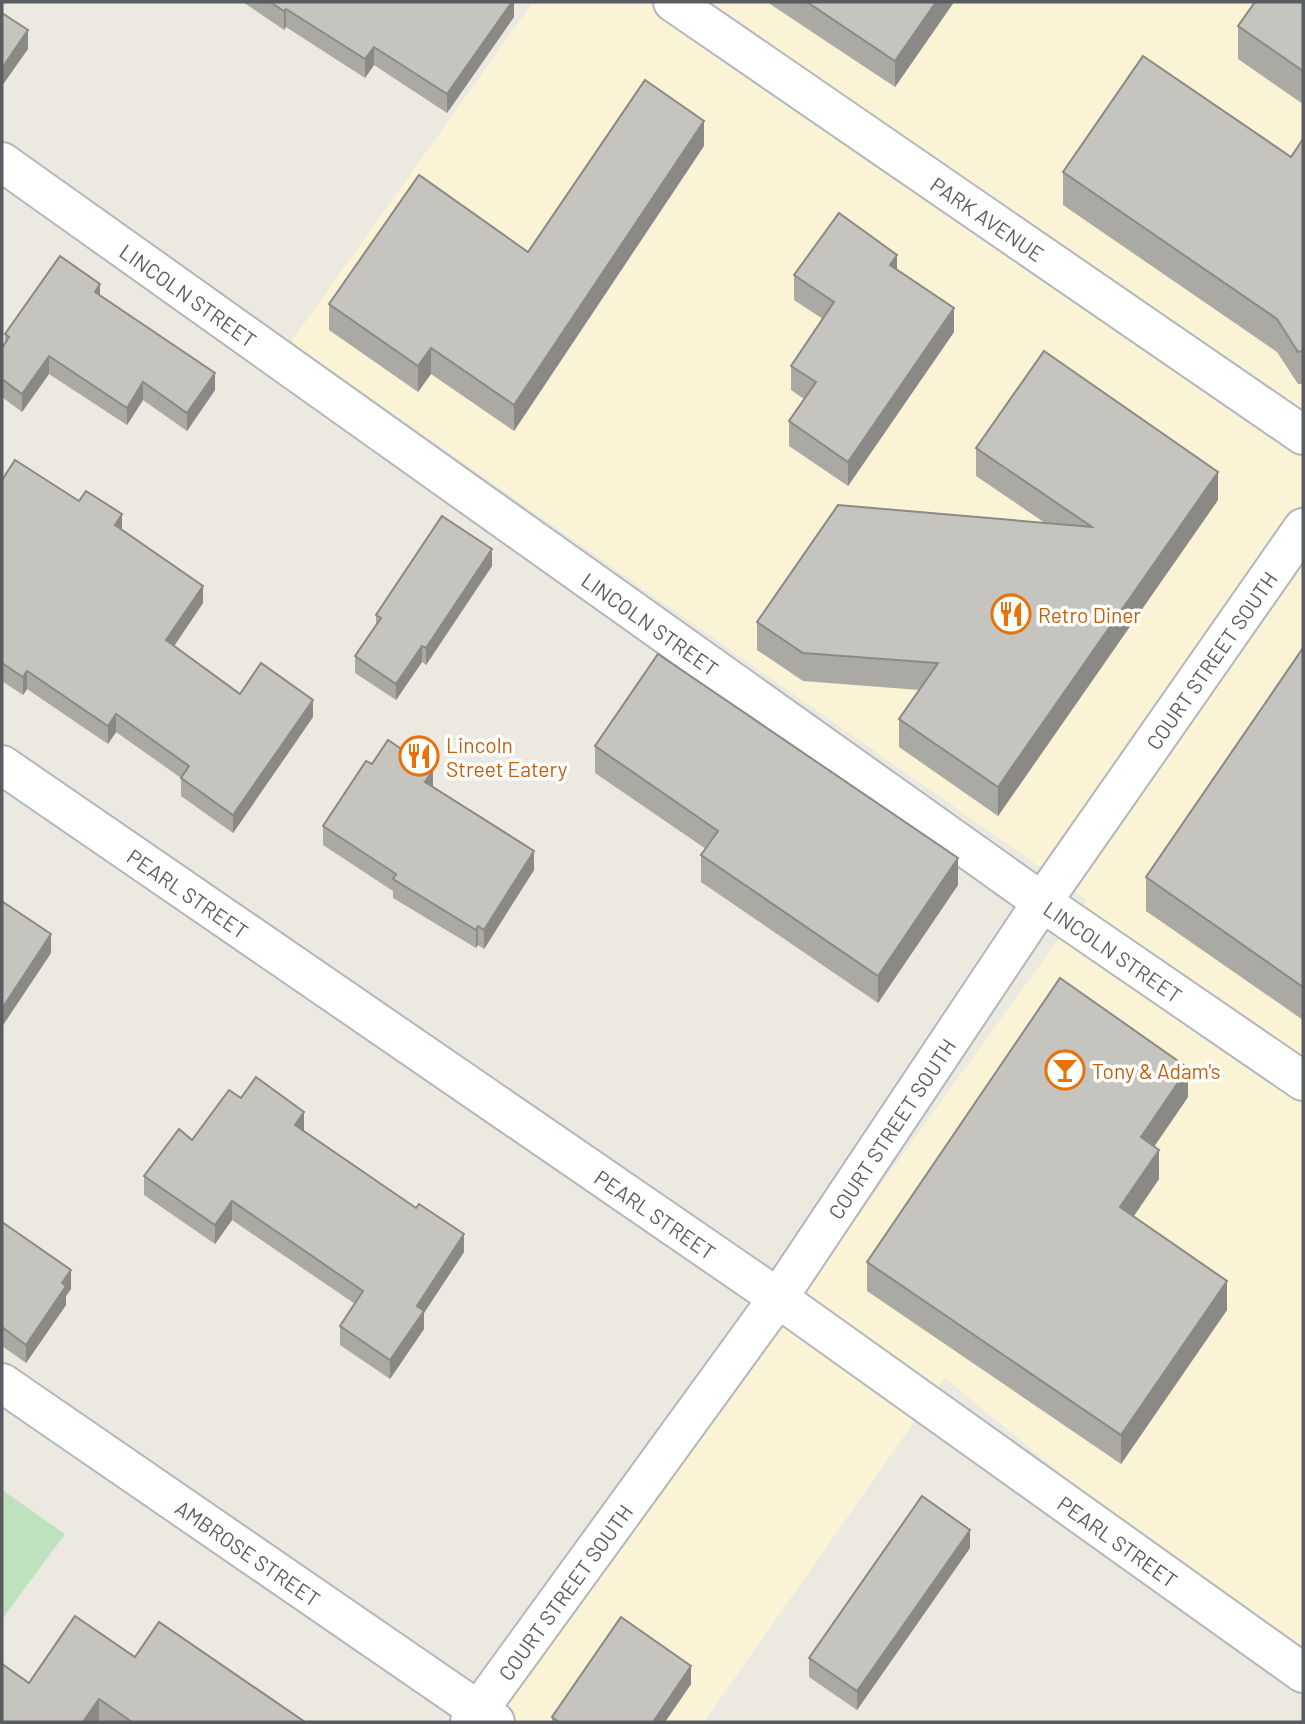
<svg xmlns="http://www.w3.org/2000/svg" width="1305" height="1724" viewBox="0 0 1305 1724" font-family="Barlow,sans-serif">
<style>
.commercial{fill:#fbf3d5}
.green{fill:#bee2be}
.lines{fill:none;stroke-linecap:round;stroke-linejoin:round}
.minor-casing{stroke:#b3b6bb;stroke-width:42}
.tertiary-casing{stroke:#b3b6bb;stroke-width:42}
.minor{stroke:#fff;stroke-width:38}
.tertiary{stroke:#fff;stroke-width:38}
.wall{fill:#aaa9a3}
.shaded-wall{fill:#8b8985}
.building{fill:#c6c4be;stroke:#8b8985;stroke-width:2}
.labels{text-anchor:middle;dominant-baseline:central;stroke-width:7;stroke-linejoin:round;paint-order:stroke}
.street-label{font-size:21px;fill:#595c61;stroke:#fff}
.food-label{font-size:21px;fill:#c56008;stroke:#fff;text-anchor:start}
</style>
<rect width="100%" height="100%" fill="#ebe9e0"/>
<path class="commercial" d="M 533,2 L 1303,2 L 1303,1673 L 945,1378 L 704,1722 L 491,1722 L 1087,900 L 291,342 Z"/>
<path class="green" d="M 2,1490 L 65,1534 L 2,1619 Z"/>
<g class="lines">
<g class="minor-casing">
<g id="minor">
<path id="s1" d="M 673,2 L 1303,435"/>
<path id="s2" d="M 2,162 L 1042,902 L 1303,1081"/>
<path id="s3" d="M 2,765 L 778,1298"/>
<path id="s4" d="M 2,1383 L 495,1722"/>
</g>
</g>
<g class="tertiary-casing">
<g id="tertiary">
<path id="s5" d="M 778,1298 L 1303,1673"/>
<path id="s6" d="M 470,1722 L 778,1298 L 1042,902 L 1303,528"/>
</g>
</g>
<use href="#minor" class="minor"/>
<use href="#tertiary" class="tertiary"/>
</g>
<g class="wall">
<path d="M 243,2 L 514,2 L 514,17 L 447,113 L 374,65 L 365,78 L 286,27 L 284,30 Z"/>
<path d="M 767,2 L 954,2 L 895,87 Z"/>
<path d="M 1303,2 L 1303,104 L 1238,59 L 1238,26 Z"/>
<path d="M 1303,139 L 1303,384 L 1298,384 L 1277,352 L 1063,205 L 1063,172 L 1291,157 Z"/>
<path d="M 704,146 L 514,431 L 431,374 L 418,392 L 329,330 L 329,304 L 528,252 Z"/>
<path d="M 897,269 L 954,332 L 848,486 L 789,446 L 789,421 L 804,399 L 791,390 L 791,366 L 823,319 L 794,300 L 794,275 Z"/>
<path d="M 100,295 L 215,390 L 187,431 L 143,400 L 127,425 L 49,374 L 22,412 L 2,397 L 2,348 L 5,344 L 5,334 Z"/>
<path d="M 976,448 L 1218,500 L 998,816 L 899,747 L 899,719 L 919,690 L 803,681 L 757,650 L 757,622 L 1045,523 L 976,476 Z"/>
<path d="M 2,480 L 122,530 L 203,603 L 174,646 L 240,694 L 313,717 L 233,833 L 181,796 L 181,778 L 116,732 L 108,744 L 27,689 L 23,695 L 2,681 Z"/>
<path d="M 492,566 L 426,665 L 422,662 L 396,700 L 355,673 L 355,656 L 376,625 L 376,615 Z"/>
<path d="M 1303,648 L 1303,1020 L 1146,911 L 1146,877 Z"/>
<path d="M 595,746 L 958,885 L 878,1003 L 701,882 L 701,855 L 706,849 L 595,773 Z"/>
<path d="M 372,764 L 433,788 L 534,870 L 484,949 L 478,945 L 476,948 L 393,898 L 393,891 L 323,845 L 323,826 Z"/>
<path d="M 2,904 L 51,953 L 3,1025 L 2,1024 Z"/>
<path d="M 1188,1097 L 1154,1146 L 1159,1179 L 1134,1216 L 1227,1310 L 1121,1464 L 867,1291 L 867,1262 Z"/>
<path d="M 241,1098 L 304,1131 L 464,1252 L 424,1313 L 424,1329 L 390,1379 L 340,1345 L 340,1326 L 355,1304 L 232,1220 L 215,1244 L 144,1195 L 144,1176 L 192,1140 Z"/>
<path d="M 2,1222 L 71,1289 L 66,1296 L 66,1305 L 26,1363 L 2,1346 Z"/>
<path d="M 970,1548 L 857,1710 L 809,1677 L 809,1658 Z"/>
<path d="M 135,1657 L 305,1722 L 2,1722 L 29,1683 Z"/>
<path d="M 691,1684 L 665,1722 L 552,1722 L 552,1717 Z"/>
</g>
<g class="shaded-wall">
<path d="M 512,2 L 514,2 L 514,17 L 447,113 L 447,94 Z"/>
<path d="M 936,2 L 954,2 L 895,87 L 895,61 Z"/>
<path d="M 286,9 L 286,27 L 284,30 L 284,11 Z"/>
<path d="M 28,30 L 28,49 L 2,86 L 2,68 Z"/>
<path d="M 374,47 L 374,65 L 365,78 L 365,59 Z"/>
<path d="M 704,121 L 704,146 L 514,431 L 514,405 Z"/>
<path d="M 897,255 L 897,279 L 890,265 Z"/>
<path d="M 100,284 L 100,302 L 95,292 Z"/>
<path d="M 954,308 L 954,332 L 848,486 L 848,462 Z"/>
<path d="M 431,348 L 431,374 L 418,392 L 418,366 Z"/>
<path d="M 49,356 L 49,374 L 22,412 L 22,394 Z"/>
<path d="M 215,373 L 215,390 L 187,431 L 187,413 Z"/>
<path d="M 143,382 L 143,400 L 127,425 L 127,408 Z"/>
<path d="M 1218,472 L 1218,500 L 998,816 L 998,787 Z"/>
<path d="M 122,514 L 122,532 L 115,525 Z"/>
<path d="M 492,549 L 492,566 L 426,665 L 426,648 Z"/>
<path d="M 203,586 L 203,603 L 166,658 L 166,640 Z"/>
<path d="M 422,646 L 422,662 L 396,700 L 396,684 Z"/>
<path d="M 27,671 L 27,689 L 23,695 L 23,677 Z"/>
<path d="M 313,700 L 313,717 L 233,833 L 233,815 Z"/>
<path d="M 116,714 L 116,732 L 108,744 L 108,726 Z"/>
<path d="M 433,770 L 433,788 L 425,782 Z"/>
<path d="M 534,851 L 534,870 L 484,949 L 484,930 Z"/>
<path d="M 958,858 L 958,885 L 878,1003 L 878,976 Z"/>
<path d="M 478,926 L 478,945 L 476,948 L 476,930 Z"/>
<path d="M 51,934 L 51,953 L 3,1025 L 3,1007 Z"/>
<path d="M 1188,1068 L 1188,1097 L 1141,1166 L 1141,1137 Z"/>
<path d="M 304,1112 L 304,1131 L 295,1144 L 295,1125 Z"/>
<path d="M 1159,1150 L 1159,1179 L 1120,1236 L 1120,1207 Z"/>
<path d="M 232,1201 L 232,1220 L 215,1244 L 215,1225 Z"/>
<path d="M 464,1234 L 464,1252 L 424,1313 L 424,1329 L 390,1379 L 390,1360 L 417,1306 Z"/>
<path d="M 71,1270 L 71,1289 L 66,1296 L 66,1305 L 26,1363 L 26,1345 Z"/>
<path d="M 1227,1281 L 1227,1310 L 1121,1464 L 1121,1435 Z"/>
<path d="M 970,1530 L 970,1548 L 857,1710 L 857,1691 Z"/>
<path d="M 691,1666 L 691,1684 L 665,1722 L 653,1722 Z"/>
<path d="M 99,1699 L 99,1722 L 83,1722 Z"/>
</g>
<g class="building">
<path d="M 270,2 L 512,2 L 447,94 L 374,47 L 365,59 L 286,9 L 284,11 Z"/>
<path d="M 807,2 L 936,2 L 895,61 Z"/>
<path d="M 1255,2 L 1303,2 L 1303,71 L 1238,26 Z"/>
<path d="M 2,13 L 28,30 L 2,68 Z"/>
<path d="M 1143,56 L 1291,157 L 1303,139 L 1303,351 L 1298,352 L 1277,319 L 1063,172 Z"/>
<path d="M 645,80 L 704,121 L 514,405 L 431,348 L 418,366 L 329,304 L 419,175 L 528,252 Z"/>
<path d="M 839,213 L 897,255 L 890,265 L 954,308 L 848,462 L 789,421 L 816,382 L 791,366 L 834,302 L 794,275 Z"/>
<path d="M 60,256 L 100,284 L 95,292 L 215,373 L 187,413 L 143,382 L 127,408 L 49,356 L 22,394 L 2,379 L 2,348 L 9,337 L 5,334 Z"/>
<path d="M 1044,351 L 1218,472 L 998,787 L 899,719 L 938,663 L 803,653 L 757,622 L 838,505 L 1092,527 L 976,448 Z"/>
<path d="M 15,460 L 79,501 L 86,491 L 122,514 L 115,525 L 203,586 L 166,640 L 240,694 L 261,663 L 313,700 L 233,815 L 181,778 L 189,766 L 116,714 L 108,726 L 27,671 L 23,677 L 2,663 L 2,480 Z"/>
<path d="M 442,516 L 492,549 L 426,648 L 422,646 L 396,684 L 355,656 L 381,618 L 376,615 Z"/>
<path d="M 1303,648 L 1303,987 L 1146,877 Z"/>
<path d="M 658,654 L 958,858 L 878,976 L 701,855 L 718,831 L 595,746 Z"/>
<path d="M 388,740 L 433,770 L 425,782 L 534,851 L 484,930 L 478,926 L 476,930 L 393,879 L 396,874 L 323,826 L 366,761 L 372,764 Z"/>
<path d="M 3,902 L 51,934 L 3,1007 L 2,1006 L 2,904 Z"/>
<path d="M 1060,978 L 1188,1068 L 1141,1137 L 1159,1150 L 1120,1207 L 1227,1281 L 1121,1435 L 867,1262 Z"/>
<path d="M 256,1077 L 304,1112 L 295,1125 L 416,1208 L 419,1204 L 464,1234 L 417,1306 L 424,1311 L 390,1360 L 340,1326 L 363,1291 L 232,1201 L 215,1225 L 144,1176 L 179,1129 L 192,1140 L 229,1090 L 241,1098 Z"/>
<path d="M 2,1222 L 71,1270 L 62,1283 L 66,1286 L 26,1345 L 2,1327 Z"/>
<path d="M 922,1496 L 970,1530 L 857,1691 L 809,1658 Z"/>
<path d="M 75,1616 L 135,1657 L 159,1622 L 305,1722 L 132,1722 L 99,1699 L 83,1722 L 2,1722 L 2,1664 L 29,1683 Z"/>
<path d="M 621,1617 L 691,1666 L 653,1722 L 559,1722 L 552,1717 Z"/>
</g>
<defs>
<g id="restaurant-ring" transform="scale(2.0125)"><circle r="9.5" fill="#fff" stroke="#e8710a" stroke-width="1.5"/><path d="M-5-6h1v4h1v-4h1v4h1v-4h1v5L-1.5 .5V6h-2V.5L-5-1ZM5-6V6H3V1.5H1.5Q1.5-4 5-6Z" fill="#e8710a"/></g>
<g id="bar-ring" transform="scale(2.0125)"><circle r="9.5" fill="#fff" stroke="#e8710a" stroke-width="1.5"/><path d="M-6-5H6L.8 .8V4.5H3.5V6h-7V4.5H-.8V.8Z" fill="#e8710a"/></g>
</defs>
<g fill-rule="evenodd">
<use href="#restaurant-ring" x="1011" y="614"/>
<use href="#restaurant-ring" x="419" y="756"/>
<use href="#bar-ring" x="1065" y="1070"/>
</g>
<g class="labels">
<g class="street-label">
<text stroke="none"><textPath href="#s1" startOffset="382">PARK AVENUE</textPath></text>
<text stroke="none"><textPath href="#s2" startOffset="229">LINCOLN STREET</textPath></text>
<text stroke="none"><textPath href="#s2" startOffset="796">LINCOLN STREET</textPath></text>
<text stroke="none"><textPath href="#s6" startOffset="1295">COURT STREET SOUTH</textPath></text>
<text stroke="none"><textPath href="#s3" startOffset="226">PEARL STREET</textPath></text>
<text stroke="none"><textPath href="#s2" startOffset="1363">LINCOLN STREET</textPath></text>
<text stroke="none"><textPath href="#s6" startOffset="728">COURT STREET SOUTH</textPath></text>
<text stroke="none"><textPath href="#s3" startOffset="793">PEARL STREET</textPath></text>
<text stroke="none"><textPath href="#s5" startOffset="418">PEARL STREET</textPath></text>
<text stroke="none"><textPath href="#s4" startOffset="299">AMBROSE STREET</textPath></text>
<text stroke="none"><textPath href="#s6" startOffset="161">COURT STREET SOUTH</textPath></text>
</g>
<g class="food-label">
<text x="1038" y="614">Retro Diner</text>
<text x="446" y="744">Lincoln<tspan x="446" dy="24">Street Eatery</tspan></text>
<text x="1092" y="1070">Tony &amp; Adam's</text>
</g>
</g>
<rect width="1305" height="1724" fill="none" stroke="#595c61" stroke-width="7"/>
</svg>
